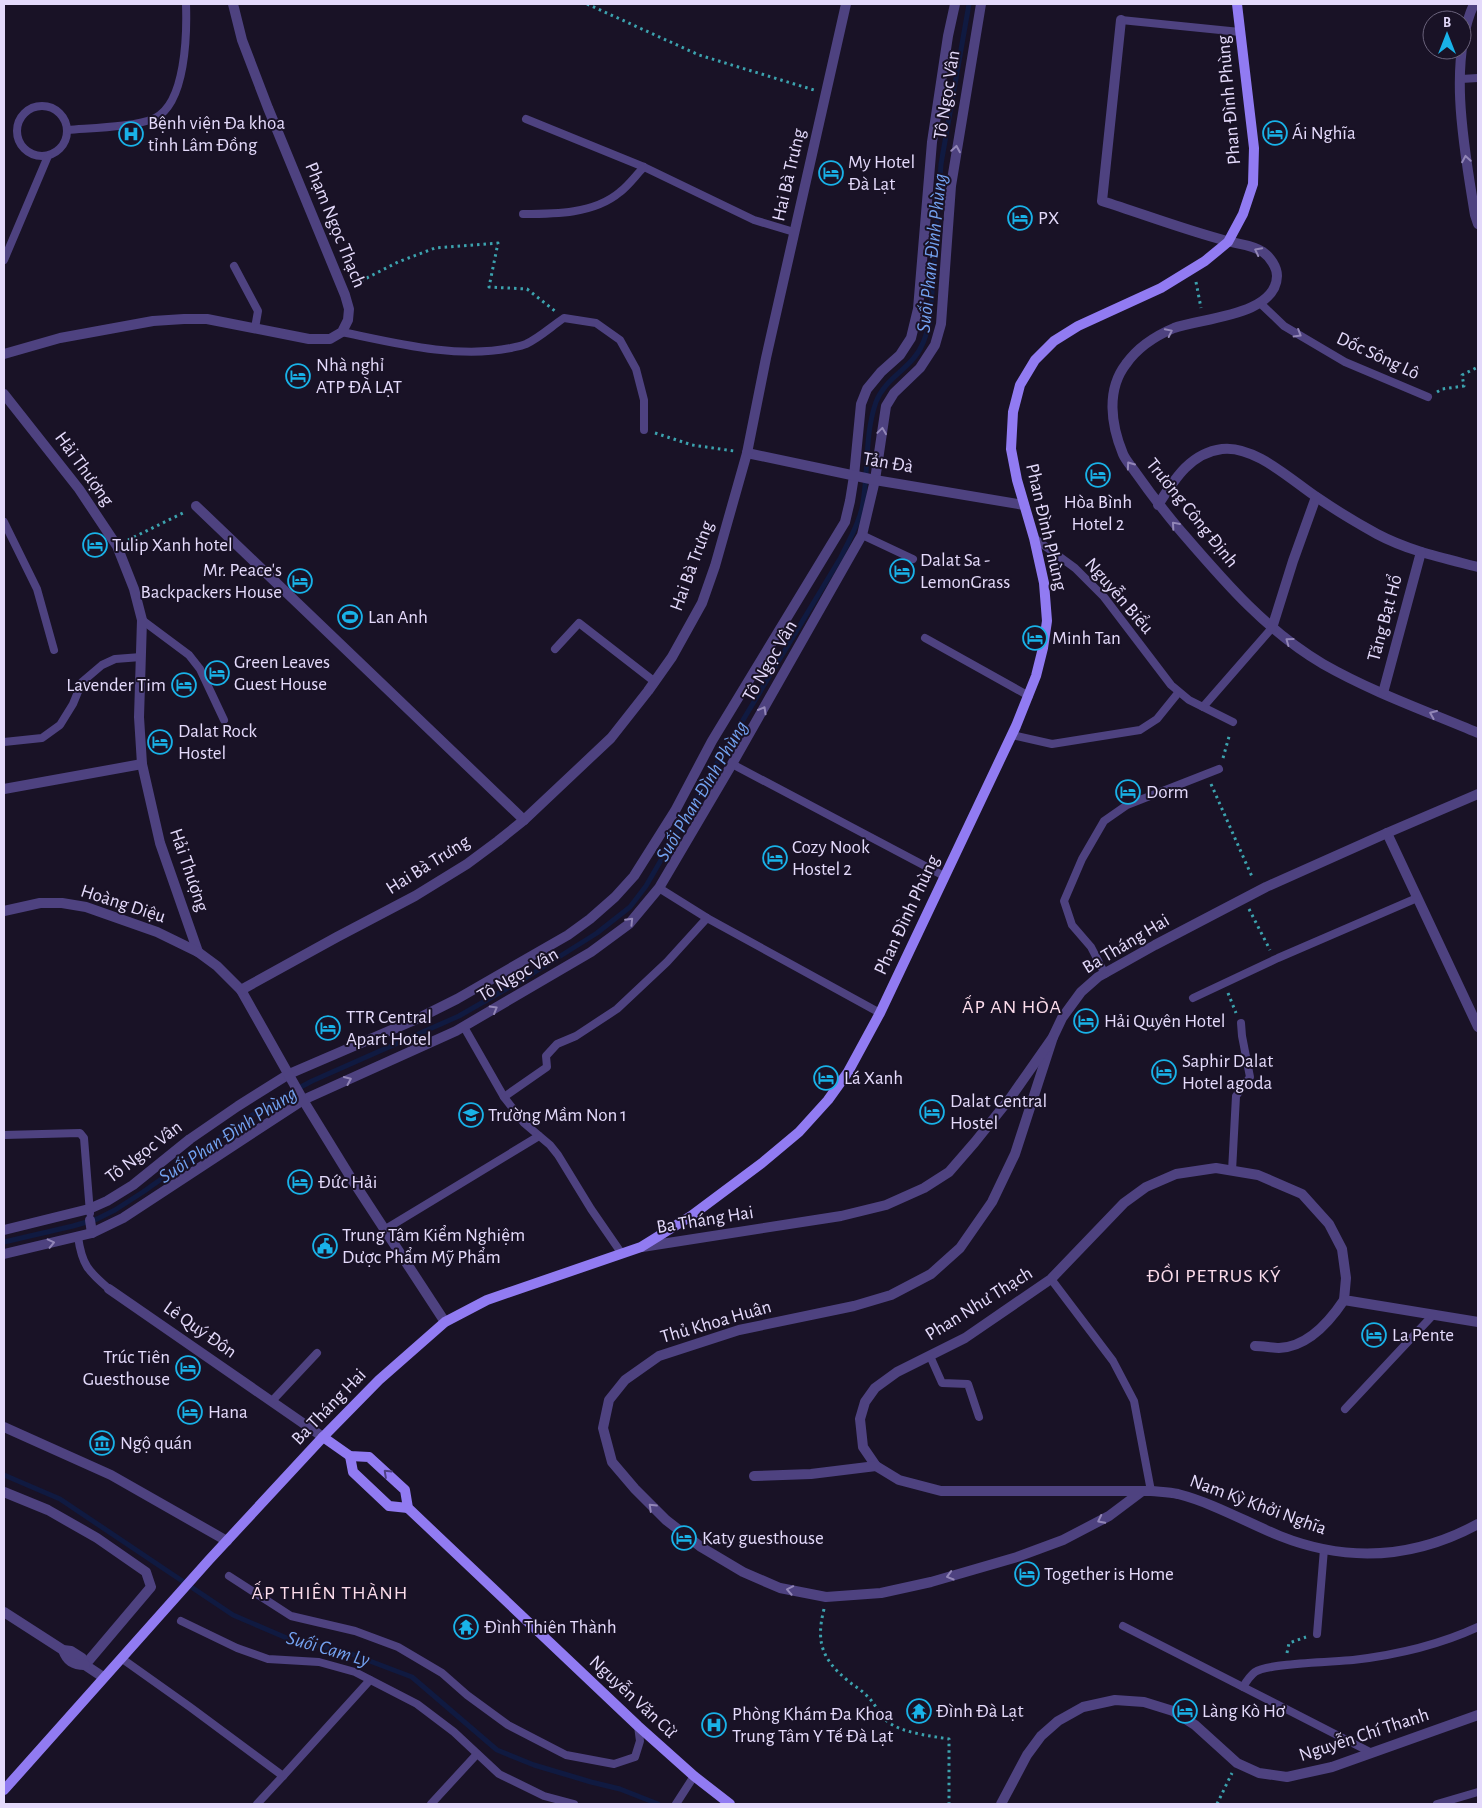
<svg xmlns="http://www.w3.org/2000/svg" width="1482" height="1808" viewBox="0 0 1482 1808" font-family="'Alegreya Sans',sans-serif">
<style>
.lines{fill:none;stroke-linecap:round;stroke-linejoin:round}
.stream{stroke:#101a41;stroke-width:5}
.path{stroke:#3ca2ae;stroke-width:3;stroke-dasharray:2.5 4;stroke-linecap:butt}
.service{stroke:#4e4280;stroke-width:8}
.minor{stroke:#4e4280;stroke-width:10}
.tertiary{stroke:#4e4280;stroke-width:10}
.secondary{stroke:#917bf2;stroke-width:10}
.oneway{stroke:#9286b7}
.oneway2{stroke:#4f4182}
.labels{text-anchor:middle;dominant-baseline:central;stroke-width:4;stroke-linejoin:round;paint-order:stroke}
.street-label{font-size:19px;fill:#e4dafb;stroke:#191226}
.poi-label{font-size:19px;fill:#e4dafb;stroke:#191226;text-anchor:start}
.water-label{font-size:20px;font-style:italic;fill:#73a2f1;stroke:#191226}
.neighbourhood-label{font-size:20px;letter-spacing:1px;fill:#fcdceb;stroke:#191226}
</style>
<rect width="100%" height="100%" fill="#191226"/>
<g class="lines">
<g class="stream">
<path d="M 4,1242 L 73,1226 L 97,1219 L 115,1210 L 143,1192 L 219,1138 L 267,1105 L 312,1081 L 459,1016 L 527,977 L 597,933 L 630,907 L 646,886 L 716,765 L 841,557 C 848,542 858,526 862,508 C 869,474 864,436 876,402 C 883,383 900,374 913,359 C 923,348 926,335 930,321 L 941,164 L 969,4"/>
<path d="M 4,1475 L 60,1499 L 233,1615 L 289,1639 L 346,1652 L 412,1677 L 497,1750 L 534,1765 L 591,1782 L 620,1789 L 658,1804"/>
</g>
<g class="path">
<path d="M 587,4 L 699,55 L 814,90"/>
<path d="M 1196,282 L 1201,308"/>
<path d="M 355,284 L 398,262 L 435,248 L 498,243 L 489,287 L 527,289 L 555,311"/>
<path d="M 1437,392 L 1442,389 L 1464,386 L 1462,375 L 1478,367"/>
<path d="M 655,433 L 692,445 L 734,451"/>
<path d="M 128,540 L 185,512"/>
<path d="M 1223,758 L 1230,733"/>
<path d="M 1211,784 L 1253,879"/>
<path d="M 1249,909 L 1270,950"/>
<path d="M 1228,993 L 1236,1013"/>
<path d="M 824,1609 C 816,1641 821,1658 847,1680 C 854,1686 862,1690 868,1697 C 875,1703 879,1715 887,1721 C 901,1733 931,1736 949,1739 L 949,1804"/>
<path d="M 1287,1653 L 1289,1643 L 1306,1637"/>
<path d="M 1217,1804 L 1232,1773"/>
</g>
<g class="service">
<path d="M 1121,20 L 1240,32"/>
<path d="M 1461,79 L 1478,78"/>
<circle cx="42" cy="131" r="25"/>
<path d="M 526,119 L 644,167 L 754,220 L 794,232"/>
<path d="M 68,130 C 90,128 136,127 155,118 C 186,103 187,33 186,4"/>
<path d="M 523,214 C 555,214 594,214 620,192 C 629,185 636,175 644,167"/>
<path d="M 4,260 L 48,156"/>
<path d="M 234,266 L 258,311 L 255,328"/>
<path d="M 1260,303 L 1284,326 L 1345,362 L 1428,397"/>
<path d="M 342,332 C 395,343 457,359 511,348 C 515,347 521,346 526,344 C 539,338 552,326 564,318 L 596,323 L 620,340 L 636,369 L 644,400 L 644,430"/>
<path d="M 4,522 L 37,589 L 54,650"/>
<path d="M 862,535 L 913,559"/>
<path d="M 1034,538 L 1075,568 L 1104,597 L 1171,685 L 1189,700 L 1203,707 L 1272,628"/>
<path d="M 142,620 L 189,655 L 200,669 L 224,720"/>
<path d="M 925,638 L 1029,696"/>
<path d="M 555,649 L 579,623 L 655,682"/>
<path d="M 1203,707 L 1233,722"/>
<path d="M 1012,735 L 1052,744 L 1140,730 L 1157,719 L 1178,693"/>
<path d="M 4,742 L 42,738 L 60,725 L 73,704 L 82,682 L 102,665 L 115,659 L 141,657"/>
<path d="M 732,764 L 944,876"/>
<path d="M 659,888 L 707,918 L 880,1013"/>
<path d="M 1105,974 L 1091,947 L 1072,925 L 1064,901 L 1082,859 L 1104,821 L 1127,805 L 1219,769"/>
<path d="M 1193,998 L 1278,958 L 1417,898"/>
<path d="M 464,1027 L 504,1097 L 524,1123 L 550,1145 L 558,1155 L 591,1209 L 622,1254"/>
<path d="M 504,1097 L 547,1067 L 546,1056 L 557,1044 L 576,1036 L 617,1009 L 667,962 L 707,918"/>
<path d="M 4,1135 L 80,1133 L 84,1138 L 90,1213"/>
<path d="M 1232,1171 L 1236,1096 L 1250,1077 L 1242,1036 L 1241,1023"/>
<path d="M 384,1230 L 539,1136"/>
<path d="M 78,1237 C 82,1265 88,1271 109,1289"/>
<path d="M 1051,1279 L 1113,1361 L 1134,1401 L 1151,1491"/>
<path d="M 930,1356 L 942,1383 L 968,1384 L 979,1417"/>
<path d="M 272,1401 L 317,1353"/>
<path d="M 1345,1409 L 1433,1315"/>
<path d="M 229,1576 L 291,1616 L 355,1631 L 398,1647 L 442,1673 L 467,1695 L 508,1725 L 566,1755 L 614,1764 L 635,1757 L 640,1741 L 638,1726"/>
<path d="M 181,1621 L 237,1648 L 268,1659 L 319,1662 L 355,1672 L 417,1704 L 454,1732 L 499,1774 L 544,1796 L 574,1804"/>
<path d="M 1123,1626 L 1243,1687"/>
<path d="M 1317,1634 L 1324,1549"/>
<path d="M 121,1658 L 190,1707 L 283,1776 L 257,1804"/>
<path d="M 1372,1753 L 1243,1687 C 1246,1682 1251,1675 1255,1672 C 1268,1663 1334,1662 1353,1660 C 1396,1655 1439,1645 1478,1627"/>
<path d="M 283,1776 L 370,1680"/>
<path d="M 431,1804 L 477,1754"/>
<path d="M 676,1804 L 694,1776"/>
<path d="M 1437,1804 L 1478,1792"/>
</g>
<g class="minor">
<path d="M 1121,20 L 1102,201 C 1143,214 1185,230 1227,241 C 1238,244 1254,245 1263,252 C 1270,257 1277,267 1277,276 C 1276,316 1201,318 1174,328 C 1155,336 1138,347 1126,364 C 1106,390 1111,425 1123,454 C 1126,461 1132,467 1136,473 C 1150,493 1164,511 1179,529 C 1223,580 1265,630 1323,664 C 1372,692 1426,711 1478,733"/>
<path d="M 4,354 L 60,338 L 153,321 L 184,319 L 207,319 L 309,339 L 330,339 L 342,332 L 348,320 L 349,309 L 345,295 L 268,108 L 242,40 L 233,4"/>
<path d="M 1158,505 C 1174,480 1190,453 1222,449 C 1255,445 1292,481 1318,498 C 1337,511 1357,523 1377,534 C 1409,551 1443,558 1478,567"/>
<path d="M 196,506 L 524,820"/>
<path d="M 1272,628 L 1293,561 L 1316,497"/>
<path d="M 1383,693 L 1421,552"/>
<path d="M 4,789 L 142,764"/>
<path d="M 1387,833 L 1478,1027"/>
<path d="M 1053,1037 L 1015,1154 L 992,1202 L 960,1248 L 931,1274 L 891,1295 L 854,1306 L 739,1330 L 659,1356 L 625,1380 L 609,1400 L 603,1428 L 612,1462 L 635,1489 L 666,1520 L 701,1547 L 743,1572 L 780,1588 L 826,1597 L 881,1593 L 931,1582 L 1017,1557 L 1063,1540 L 1109,1516 L 1141,1492"/>
<path d="M 90,1220 L 92,1233"/>
<path d="M 4,1230 L 89,1209 L 107,1201 L 133,1185 L 190,1139 L 238,1106 L 289,1074 L 417,1019 L 457,999 L 568,935 L 590,919 L 615,897 L 634,876 L 675,811 L 712,741 L 845,522 L 850,501 L 854,476 L 861,404 L 867,389 L 881,372 L 900,355 L 911,338 L 918,309 L 932,142 L 948,36 L 955,4"/>
<path d="M 642,1247 L 841,1216 L 886,1205 L 924,1188 L 949,1172 L 975,1142 L 1011,1097 L 1053,1037 L 1062,1018 L 1081,992 L 1098,977 L 1155,945 L 1266,887 L 1387,833 L 1478,794"/>
<path d="M 4,1254 L 92,1233 L 123,1218 L 303,1100 L 456,1031 L 591,952 L 629,924 L 659,888 L 732,764 L 862,535 L 875,480 L 886,406 L 894,393 L 920,368 L 935,345 L 941,324 L 951,186 L 981,4"/>
<path d="M 109,1289 L 323,1437"/>
<path d="M 1478,1322 L 1344,1300 L 1346,1278 L 1342,1249 L 1329,1224 L 1302,1194 L 1258,1175 L 1216,1168 L 1176,1174 L 1146,1187 L 1124,1203 L 1051,1279 L 965,1338 L 897,1372 L 875,1388 L 865,1402 L 860,1419 L 863,1447 L 876,1466 L 899,1480 L 941,1491 L 1151,1491 C 1160,1492 1169,1492 1178,1494 C 1213,1503 1246,1522 1280,1536 C 1348,1563 1415,1558 1478,1524"/>
<path d="M 1255,1346 C 1263,1346 1272,1348 1279,1348 C 1308,1347 1330,1321 1344,1300"/>
<path d="M 4,1427 L 111,1475 L 227,1541"/>
<path d="M 754,1476 L 811,1474 L 876,1466"/>
<path d="M 4,1492 L 48,1510 L 97,1538 L 146,1572 L 151,1587 L 85,1665"/>
<path d="M 4,1612 L 63,1650 L 71,1651 L 82,1658 L 85,1665 L 103,1677"/>
<path d="M 63,1650 C 67,1661 73,1665 85,1665"/>
<path d="M 1001,1804 L 1027,1755 L 1041,1736 L 1058,1721 L 1083,1707 L 1115,1700 L 1144,1702 L 1173,1711 L 1195,1725 L 1237,1763 L 1259,1773 L 1287,1777 L 1332,1767 L 1478,1715"/>
</g>
<g class="tertiary">
<path d="M 1474,4 C 1447,62 1465,153 1475,215 L 1478,224"/>
<path d="M 4,394 L 79,489 L 117,546 L 134,589 L 142,620 L 139,717 L 142,764 L 160,843 L 198,952"/>
<path d="M 747,453 L 875,480 L 1024,505"/>
<path d="M 4,911 L 40,903 L 62,903 L 86,907 L 157,932 L 198,952 L 217,966 L 241,990 L 303,1100 L 351,1178 L 445,1322"/>
<path d="M 241,990 L 337,937 L 415,896 L 467,864 L 498,841 L 524,820 L 611,738 L 648,691 L 672,657 L 702,603 L 715,566 L 747,453 L 766,358 L 846,4"/>
</g>
<g class="secondary">
<path d="M 323,1437 L 350,1456 L 369,1457 L 405,1490 L 408,1508 L 638,1726 L 694,1776 L 730,1804"/>
<path d="M 350,1456 L 353,1472 L 389,1506 L 408,1508"/>
<path d="M 4,1790 L 209,1560 L 323,1437 L 379,1380 L 445,1322 L 487,1300 L 641,1247 L 691,1216 L 762,1163 L 799,1132 L 828,1100 L 848,1072 L 880,1013 L 1016,726 L 1036,676 L 1043,648 L 1047,621 L 1044,583 L 1034,538 L 1017,480 L 1011,449 L 1013,412 L 1020,385 L 1035,360 L 1054,341 L 1078,326 L 1161,288 L 1205,261 L 1228,242 L 1243,214 L 1253,184 L 1254,148 L 1237,4"/>
</g>
</g>
<defs><path id="oneway-chevron" d="M-2-3.5L2.5 0L-2 3.5" fill="none" stroke-width="1.6" stroke-linecap="round" stroke-linejoin="round" transform="scale(1.25)"/></defs>
<g class="oneway">
<use href="#oneway-chevron" transform="translate(956 149) rotate(-81)"/>
<use href="#oneway-chevron" transform="translate(1466 159) rotate(-99)"/>
<use href="#oneway-chevron" transform="translate(1258 251) rotate(-153)"/>
<use href="#oneway-chevron" transform="translate(1169 332) rotate(-26)"/>
<use href="#oneway-chevron" transform="translate(1298 334) rotate(31)"/>
<use href="#oneway-chevron" transform="translate(882 431) rotate(-82)"/>
<use href="#oneway-chevron" transform="translate(1130 465) rotate(-125)"/>
<use href="#oneway-chevron" transform="translate(1175 525) rotate(-131)"/>
<use href="#oneway-chevron" transform="translate(1289 641) rotate(-144)"/>
<use href="#oneway-chevron" transform="translate(763 710) rotate(-60)"/>
<use href="#oneway-chevron" transform="translate(1433 714) rotate(-157)"/>
<use href="#oneway-chevron" transform="translate(630 921) rotate(-46)"/>
<use href="#oneway-chevron" transform="translate(494 1009) rotate(-30)"/>
<use href="#oneway-chevron" transform="translate(348 1080) rotate(-24)"/>
<use href="#oneway-chevron" transform="translate(51 1243) rotate(-13)"/>
<use href="#oneway-chevron" transform="translate(652 1507) rotate(-136)"/>
<use href="#oneway-chevron" transform="translate(1101 1520) rotate(153)"/>
<use href="#oneway-chevron" transform="translate(950 1576) rotate(164)"/>
<use href="#oneway-chevron" transform="translate(790 1590) rotate(-169)"/>
</g>
<use class="oneway2" href="#oneway-chevron" transform="translate(387 1473) rotate(-137)"/>
<defs>
<g id="hotel-ring" transform="scale(1.25)"><circle r="9.5" fill="#191226" stroke="#19b2e8" stroke-width="1.5"/><path d="M-6-4.5h1.5V1H6V5H4.5V3h-9V5H-6ZM-4 0a1.8 1.8 0 1 1 3.6 0ZM.5 0V-2.5h3Q6-2.5 6 0Z" fill="#19b2e8"/></g>
<g id="hospital-ring" transform="scale(1.25)"><circle r="9.5" fill="#191226" stroke="#19b2e8" stroke-width="1.5"/><path d="M-5-5h3v3.5h4V-5h3V5h-3V1.5h-4V5h-3Z" fill="#19b2e8"/></g>
<g id="stadium-ring" transform="scale(1.25)"><circle r="9.5" fill="#191226" stroke="#19b2e8" stroke-width="1.5"/><path d="M0-5a6.5 5 0 1 0 0 10a6.5 5 0 1 0 0-10ZM-3.5-1.8h7v3.6h-7Z" fill="#19b2e8"/></g>
<g id="school-ring" transform="scale(1.25)"><circle r="9.5" fill="#191226" stroke="#19b2e8" stroke-width="1.5"/><path d="M0-5L7-2L0 1L-7-2ZM-4 1L0 2.5L4 1V4Q0 6-4 4Z" fill="#19b2e8"/></g>
<g id="civic-ring" transform="scale(1.25)"><circle r="9.5" fill="#191226" stroke="#19b2e8" stroke-width="1.5"/><path d="M-.6-6.5H3V-4.5H.6V-3L4-1V1h2V6H-6V1h2V-1L-.6-3ZM-1.2 2.5V6h2.4V2.5Z" fill="#19b2e8"/></g>
<g id="museum-ring" transform="scale(1.25)"><circle r="9.5" fill="#191226" stroke="#19b2e8" stroke-width="1.5"/><path d="M0-6L6-3V-2H-6V-3ZM-5-1h2V3h-2ZM-1-1h2V3h-2ZM3-1h2V3H3ZM-6 4H6V6H-6Z" fill="#19b2e8"/></g>
<g id="temple-ring" transform="scale(1.25)"><circle r="9.5" fill="#191226" stroke="#19b2e8" stroke-width="1.5"/><path d="M0-6L5-2H3V0L6.5 2.5H4V6H1.5V3h-3V6H-4V2.5H-6.5L-3 0V-2H-5Z" fill="#19b2e8"/></g>
</defs>
<g fill-rule="evenodd">
<use href="#hotel-ring" x="1275" y="133"/>
<use href="#hospital-ring" x="131" y="134"/>
<use href="#hotel-ring" x="831" y="173"/>
<use href="#hotel-ring" x="1020" y="218"/>
<use href="#hotel-ring" x="298" y="376"/>
<use href="#hotel-ring" x="1098" y="475"/>
<use href="#hotel-ring" x="95" y="545"/>
<use href="#hotel-ring" x="902" y="571"/>
<use href="#hotel-ring" x="300" y="581"/>
<use href="#stadium-ring" x="350" y="617"/>
<use href="#hotel-ring" x="1035" y="638"/>
<use href="#hotel-ring" x="217" y="673"/>
<use href="#hotel-ring" x="184" y="685"/>
<use href="#hotel-ring" x="160" y="742"/>
<use href="#hotel-ring" x="1128" y="792"/>
<use href="#hotel-ring" x="775" y="858"/>
<use href="#hotel-ring" x="1086" y="1021"/>
<use href="#hotel-ring" x="328" y="1028"/>
<use href="#hotel-ring" x="1164" y="1072"/>
<use href="#hotel-ring" x="826" y="1078"/>
<use href="#hotel-ring" x="932" y="1112"/>
<use href="#school-ring" x="471" y="1115"/>
<use href="#hotel-ring" x="300" y="1182"/>
<use href="#civic-ring" x="325" y="1246"/>
<use href="#hotel-ring" x="1374" y="1335"/>
<use href="#hotel-ring" x="188" y="1368"/>
<use href="#hotel-ring" x="190" y="1412"/>
<use href="#museum-ring" x="102" y="1443"/>
<use href="#hotel-ring" x="684" y="1538"/>
<use href="#hotel-ring" x="1027" y="1574"/>
<use href="#temple-ring" x="466" y="1627"/>
<use href="#temple-ring" x="919" y="1711"/>
<use href="#hotel-ring" x="1185" y="1711"/>
<use href="#hospital-ring" x="714" y="1725"/>
</g>
<g class="labels">
<g class="street-label">
<text transform="translate(947 95) rotate(-81)">Tô Ngọc Vân</text>
<text transform="translate(1229 100) rotate(-95)">Phan Đình Phùng</text>
<text transform="translate(789 175) rotate(-77)">Hai Bà Trưng</text>
<text transform="translate(335 225) rotate(68)">Phạm Ngọc Thạch</text>
<text transform="translate(1378 356) rotate(25)">Dốc Sông Lô</text>
<text transform="translate(888 463) rotate(10)">Tản Đà</text>
<text transform="translate(84 469) rotate(54)">Hải Thượng</text>
<text transform="translate(1192 513) rotate(51)">Trương Công Định</text>
<text transform="translate(1046 527) rotate(77)">Phan Đình Phùng</text>
<text transform="translate(692 566) rotate(-70)">Hai Bà Trưng</text>
<text transform="translate(1119 596) rotate(49)">Nguyễn Biểu</text>
<text transform="translate(1385 618) rotate(-75)">Tăng Bạt Hổ</text>
<text transform="translate(770 661) rotate(-60)">Tô Ngọc Vân</text>
<text transform="translate(428 865) rotate(-32)">Hai Bà Trưng</text>
<text transform="translate(189 870) rotate(71)">Hải Thượng</text>
<text transform="translate(123 904) rotate(18)">Hoàng Diệu</text>
<text transform="translate(907 915) rotate(-65)">Phan Đình Phùng</text>
<text transform="translate(1126 944) rotate(-31)">Ba Tháng Hai</text>
<text transform="translate(518 975) rotate(-30)">Tô Ngọc Vân</text>
<text transform="translate(144 1152) rotate(-37)">Tô Ngọc Vân</text>
<text transform="translate(705 1220) rotate(-9)">Ba Tháng Hai</text>
<text transform="translate(979 1304) rotate(-32)">Phan Như Thạch</text>
<text transform="translate(716 1322) rotate(-16)">Thủ Khoa Huân</text>
<text transform="translate(200 1330) rotate(35)">Lê Quý Đôn</text>
<text transform="translate(329 1407) rotate(-46)">Ba Tháng Hai</text>
<text transform="translate(1258 1505) rotate(20)">Nam Kỳ Khởi Nghĩa</text>
<text transform="translate(633 1697) rotate(43)">Nguyễn Văn Cừ</text>
<text transform="translate(1364 1735) rotate(-18)">Nguyễn Chí Thanh</text>
</g>
<g class="poi-label">
<text x="148" y="123">Bệnh viện Đa khoa<tspan x="148" dy="22">tỉnh Lâm Đồng</tspan></text>
<text x="1292" y="133">Ái Nghĩa</text>
<text x="848" y="162">My Hotel<tspan x="848" dy="22">Đà Lạt</tspan></text>
<text x="1038" y="218">PX</text>
<text x="316" y="365">Nhà nghỉ<tspan x="316" dy="22">ATP ĐÀ LẠT</tspan></text>
<text x="1098" y="502" text-anchor="middle">Hòa Bình<tspan x="1098" dy="22">Hotel 2</tspan></text>
<text x="112" y="545">Tulip Xanh hotel</text>
<text x="920" y="560">Dalat Sa -<tspan x="920" dy="22">LemonGrass</tspan></text>
<text x="282" y="570" text-anchor="end">Mr. Peace's<tspan x="282" dy="22">Backpackers House</tspan></text>
<text x="368" y="617">Lan Anh</text>
<text x="1052" y="638">Minh Tan</text>
<text x="234" y="662">Green Leaves<tspan x="234" dy="22">Guest House</tspan></text>
<text x="166" y="685" text-anchor="end">Lavender Tim</text>
<text x="178" y="731">Dalat Rock<tspan x="178" dy="22">Hostel</tspan></text>
<text x="1146" y="792">Dorm</text>
<text x="792" y="847">Cozy Nook<tspan x="792" dy="22">Hostel 2</tspan></text>
<text x="346" y="1017">TTR Central<tspan x="346" dy="22">Apart Hotel</tspan></text>
<text x="1104" y="1021">Hải Quyên Hotel</text>
<text x="1182" y="1061">Saphir Dalat<tspan x="1182" dy="22">Hotel agoda</tspan></text>
<text x="844" y="1078">Lá Xanh</text>
<text x="950" y="1101">Dalat Central<tspan x="950" dy="22">Hostel</tspan></text>
<text x="488" y="1115">Trường Mầm Non 1</text>
<text x="318" y="1182">Đức Hải</text>
<text x="342" y="1235">Trung Tâm Kiểm Nghiệm<tspan x="342" dy="22">Dược Phẩm Mỹ Phẩm</tspan></text>
<text x="1392" y="1335">La Pente</text>
<text x="170" y="1357" text-anchor="end">Trúc Tiên<tspan x="170" dy="22">Guesthouse</tspan></text>
<text x="208" y="1412">Hana</text>
<text x="120" y="1443">Ngộ quán</text>
<text x="702" y="1538">Katy guesthouse</text>
<text x="1044" y="1574">Together is Home</text>
<text x="484" y="1627">Đình Thiên Thành</text>
<text x="936" y="1711">Đình Đà Lạt</text>
<text x="1202" y="1711">Làng Kò Hơ</text>
<text x="732" y="1714">Phòng Khám Đa Khoa<tspan x="732" dy="22">Trung Tâm Y Tế Đà Lạt</tspan></text>
</g>
<g class="water-label">
<text transform="translate(932 253) rotate(-84)">Suối Phan Đình Phùng</text>
<text transform="translate(702 791) rotate(-59)">Suối Phan Đình Phùng</text>
<text transform="translate(228 1135) rotate(-33)">Suối Phan Đình Phùng</text>
<text transform="translate(328 1649) rotate(16)">Suối Cam Ly</text>
</g>
<g class="neighbourhood-label">
<text x="1012" y="1007">ẤP AN HÒA</text>
<text x="1214" y="1276">ĐỒI PETRUS KÝ</text>
<text x="330" y="1593">ẤP THIÊN THÀNH</text>
</g>
</g>
<rect width="1482" height="1808" fill="none" stroke="#e4dafb" stroke-width="10"/>
<g transform="translate(1447 35)"><circle r="24" fill="#191226" stroke="#6a627b"/>
<path d="M0-4L9 19L0 12L-9 19Z" fill="#19b2e8"/>
<text y="-8" font-size="14" font-weight="bold" text-anchor="middle" fill="#e4dafb">B</text>
</g>
</svg>
